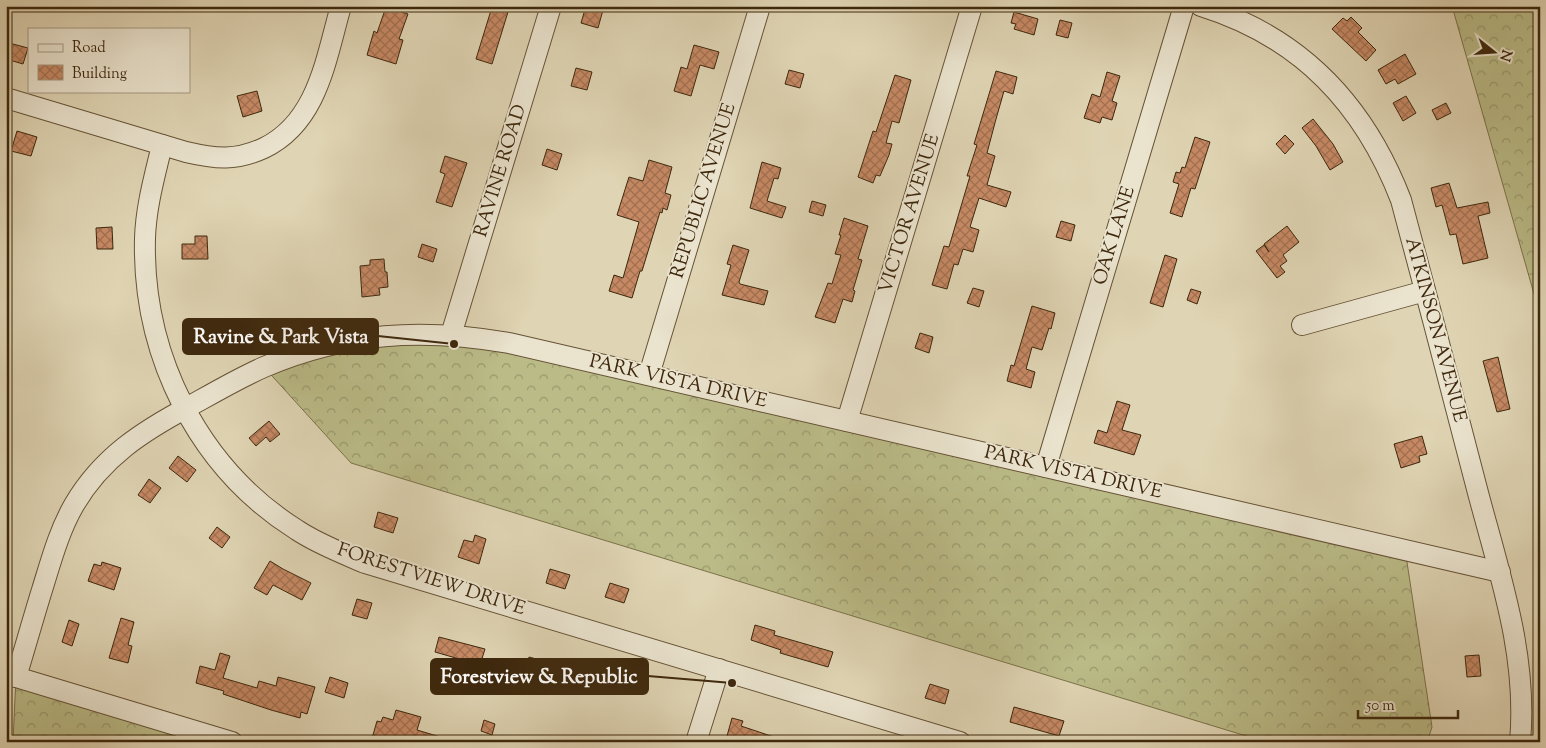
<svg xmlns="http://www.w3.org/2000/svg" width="1546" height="748" viewBox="0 0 1546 748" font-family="'Sorts Mill Goudy',serif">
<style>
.forest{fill:url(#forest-crowns);stroke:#7c724a}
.building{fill:url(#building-cross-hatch);stroke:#3e280d}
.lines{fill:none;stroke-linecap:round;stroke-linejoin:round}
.minor-casing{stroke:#665336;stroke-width:22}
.minor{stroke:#eae3ce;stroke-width:20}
.labels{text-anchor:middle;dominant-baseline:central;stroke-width:4;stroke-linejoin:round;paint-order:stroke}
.street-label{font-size:19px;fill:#3e280d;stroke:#eae3ce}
.leader{fill:none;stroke:#3e280d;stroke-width:2}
.callout-dot{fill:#3e280d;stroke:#eae3ce;stroke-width:2}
.callout{fill:#3e280d;stroke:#3e280d;stroke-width:2}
.callout-label{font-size:20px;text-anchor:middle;font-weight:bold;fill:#fff}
</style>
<defs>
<pattern id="forest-crowns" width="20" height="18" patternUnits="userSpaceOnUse" patternTransform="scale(1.25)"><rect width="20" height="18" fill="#babb87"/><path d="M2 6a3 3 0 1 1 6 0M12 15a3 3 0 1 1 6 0" fill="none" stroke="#99986d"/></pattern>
<pattern id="building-cross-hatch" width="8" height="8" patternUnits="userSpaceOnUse" patternTransform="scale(1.25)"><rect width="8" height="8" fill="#c68964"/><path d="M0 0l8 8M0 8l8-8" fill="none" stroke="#a27051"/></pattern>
</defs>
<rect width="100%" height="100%" fill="#dfd4b3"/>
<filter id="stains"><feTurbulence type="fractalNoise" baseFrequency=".004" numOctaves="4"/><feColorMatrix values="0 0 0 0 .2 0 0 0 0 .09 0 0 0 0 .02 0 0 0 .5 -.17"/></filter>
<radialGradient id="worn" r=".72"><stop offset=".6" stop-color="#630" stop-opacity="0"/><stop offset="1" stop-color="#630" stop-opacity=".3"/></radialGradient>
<g class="forest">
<path d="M 1452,6 L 1540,6 L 1540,315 Z"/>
<path d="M 421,334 L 1405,549 L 1432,727 L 1427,742 L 1266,742 L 351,463 L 264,367 Z"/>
<path d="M 16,677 L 232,742 L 13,742 Z"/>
</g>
<g class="building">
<path d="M 586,6 L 603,10 L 598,28 L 581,23 Z"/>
<path d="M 386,7 L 408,14 L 399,39 L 403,40 L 396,64 L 367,55 L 374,31 L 377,33 Z"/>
<path d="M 492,7 L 508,12 L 492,64 L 476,59 Z"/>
<path d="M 1014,12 L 1038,19 L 1034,35 L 1014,29 L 1016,24 L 1011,23 Z"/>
<path d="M 1351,17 L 1362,28 L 1358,32 L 1376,50 L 1366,61 L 1332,29 L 1343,18 L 1347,21 Z"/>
<path d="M 1060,20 L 1072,23 L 1068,38 L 1056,35 Z"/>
<path d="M 9,43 L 28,48 L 23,64 L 6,59 Z"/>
<path d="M 694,45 L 719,52 L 714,69 L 700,65 L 691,96 L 674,91 L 681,67 L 687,69 Z"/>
<path d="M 1405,54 L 1416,74 L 1398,84 L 1395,79 L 1386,84 L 1378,70 Z"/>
<path d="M 576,68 L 592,72 L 587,90 L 571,86 Z"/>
<path d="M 789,70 L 804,74 L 800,88 L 785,84 Z"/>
<path d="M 996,71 L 1017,77 L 1013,94 L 1004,91 L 996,119 L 987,153 L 995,156 L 987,185 L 1011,192 L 1006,207 L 979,198 L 970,227 L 979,230 L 973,252 L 963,249 L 958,265 L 954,264 L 947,289 L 932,285 L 944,246 L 949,247 L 962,203 L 970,176 L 967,176 L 977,145 L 974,144 Z"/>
<path d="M 1107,72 L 1120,76 L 1112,101 L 1117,103 L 1112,120 L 1102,117 L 1100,123 L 1084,118 L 1092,94 L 1100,97 Z"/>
<path d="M 895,75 L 911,80 L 899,123 L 892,121 L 886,143 L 892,144 L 889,155 L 880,176 L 876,175 L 873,183 L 858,177 L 873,131 L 876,132 Z"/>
<path d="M 257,91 L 262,111 L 243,117 L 237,96 Z"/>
<path d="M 1406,96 L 1416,113 L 1403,121 L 1393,103 Z"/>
<path d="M 1446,103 L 1451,113 L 1437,120 L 1432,110 Z"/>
<path d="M 1313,119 L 1333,144 L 1343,162 L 1330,170 L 1316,146 L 1302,128 Z"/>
<path d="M 17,131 L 37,137 L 31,156 L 11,151 Z"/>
<path d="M 1285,135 L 1294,144 L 1285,154 L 1276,144 Z"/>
<path d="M 1195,137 L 1210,142 L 1195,189 L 1191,188 L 1182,217 L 1170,213 L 1179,184 L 1173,182 L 1176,172 L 1180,173 L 1182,167 L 1185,168 Z"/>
<path d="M 547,149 L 562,154 L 557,170 L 542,165 Z"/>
<path d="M 445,156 L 467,163 L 452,207 L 436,202 L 445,174 L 440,172 Z"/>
<path d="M 649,160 L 672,167 L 665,193 L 671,195 L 667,210 L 663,208 L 662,213 L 660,212 L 642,271 L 640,271 L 632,298 L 609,291 L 614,275 L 623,278 L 639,222 L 617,215 L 629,177 L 643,181 Z"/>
<path d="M 762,162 L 781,168 L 778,179 L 774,178 L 767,201 L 786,207 L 782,218 L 750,208 Z"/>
<path d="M 1449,183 L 1457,208 L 1488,202 L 1490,213 L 1478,216 L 1488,258 L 1463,264 L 1456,234 L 1450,235 L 1442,205 L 1436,207 L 1431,188 Z"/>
<path d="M 812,201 L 826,205 L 823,216 L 809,212 Z"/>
<path d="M 844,218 L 868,226 L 858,259 L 862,260 L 853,290 L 855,291 L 852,302 L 843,299 L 835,323 L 815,317 L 828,283 L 832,284 L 841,255 L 835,254 L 841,235 L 839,235 Z"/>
<path d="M 1061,221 L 1075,225 L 1071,241 L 1056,237 Z"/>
<path d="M 1287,226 L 1299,242 L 1283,255 L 1287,261 L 1280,266 L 1285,272 L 1277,278 L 1256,251 L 1264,245 L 1269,252 L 1264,244 Z"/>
<path d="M 112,227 L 113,249 L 97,249 L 96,228 Z"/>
<path d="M 195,236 L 207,236 L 208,259 L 182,259 L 182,244 L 195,244 Z"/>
<path d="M 422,244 L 437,249 L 433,262 L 418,257 Z"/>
<path d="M 733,245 L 749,250 L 739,282 L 740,284 L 768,291 L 764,305 L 722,295 L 731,265 L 727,264 Z"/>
<path d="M 1165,255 L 1177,259 L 1163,307 L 1150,303 Z"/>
<path d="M 384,259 L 385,272 L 387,272 L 388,287 L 379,288 L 380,295 L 362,297 L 360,266 L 370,265 L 370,260 Z"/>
<path d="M 973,288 L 984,291 L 979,307 L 967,303 Z"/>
<path d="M 1191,289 L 1201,292 L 1197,304 L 1187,300 Z"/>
<path d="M 1032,306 L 1055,313 L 1051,329 L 1049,328 L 1042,350 L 1032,347 L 1026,369 L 1035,372 L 1031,388 L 1007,381 L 1011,365 L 1014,366 Z"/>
<path d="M 920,333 L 933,337 L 929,353 L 915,348 Z"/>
<path d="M 1498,357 L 1510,409 L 1497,412 L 1483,361 Z"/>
<path d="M 1117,401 L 1130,405 L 1122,430 L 1141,435 L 1134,455 L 1094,443 L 1098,430 L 1107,433 Z"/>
<path d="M 269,421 L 280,434 L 270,442 L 266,437 L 256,446 L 249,438 Z"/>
<path d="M 1422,436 L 1427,454 L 1419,456 L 1420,462 L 1401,468 L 1394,444 Z"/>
<path d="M 178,456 L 196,470 L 187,482 L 169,468 Z"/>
<path d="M 149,479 L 161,488 L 150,503 L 138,495 Z"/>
<path d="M 378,512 L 398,518 L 393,533 L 374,527 Z"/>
<path d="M 217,527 L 230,537 L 222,548 L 209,538 Z"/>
<path d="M 475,535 L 486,539 L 479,564 L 458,557 L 464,540 L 473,542 Z"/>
<path d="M 270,561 L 283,569 L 311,583 L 302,600 L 273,585 L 267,595 L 254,588 Z"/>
<path d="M 102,562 L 121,568 L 114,590 L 88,581 L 94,564 L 101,566 Z"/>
<path d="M 550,569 L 570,575 L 565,589 L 546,583 Z"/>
<path d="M 610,583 L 629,589 L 624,603 L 605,597 Z"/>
<path d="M 357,599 L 372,603 L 367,619 L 352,615 Z"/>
<path d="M 121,618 L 134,622 L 128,645 L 132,646 L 128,663 L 109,658 Z"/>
<path d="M 69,620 L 79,624 L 72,646 L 62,642 Z"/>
<path d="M 755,625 L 775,631 L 774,635 L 833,652 L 828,667 L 780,653 L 781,650 L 751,640 Z"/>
<path d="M 439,637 L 485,649 L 480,665 L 435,652 Z"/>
<path d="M 220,653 L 230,656 L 223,678 L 257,688 L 259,681 L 276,686 L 278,677 L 315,687 L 307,714 L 301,712 L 300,718 L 271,710 L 223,694 L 224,691 L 196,683 L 200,666 L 215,670 Z"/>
<path d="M 1479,655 L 1481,676 L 1467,677 L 1465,656 Z"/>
<path d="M 529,657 L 544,661 L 540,677 L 524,672 Z"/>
<path d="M 330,677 L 348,683 L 344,698 L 325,692 Z"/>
<path d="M 930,684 L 949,690 L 945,704 L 925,698 Z"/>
<path d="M 1014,707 L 1064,721 L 1059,736 L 1010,722 Z"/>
<path d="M 396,710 L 421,717 L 417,730 L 447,739 L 446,742 L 371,742 L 377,721 L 381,722 L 383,717 L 393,720 Z"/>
<path d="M 732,718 L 743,721 L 741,726 L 783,740 L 782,742 L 746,742 L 727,736 Z"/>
<path d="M 484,720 L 495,724 L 492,735 L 481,731 Z"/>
</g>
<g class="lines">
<g class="minor-casing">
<g id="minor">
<path d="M 1201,6 C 1301,37 1364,104 1401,200 C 1427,296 1452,393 1477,489 C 1499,573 1528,654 1520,742"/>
<path d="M 6,98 L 186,152 C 216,159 236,161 264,148 C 318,122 326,58 341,6"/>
<path d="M 162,145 C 155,175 146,206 145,238 C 142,354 197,467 297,530 C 318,544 342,553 365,563 L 960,742"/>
<path d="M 1302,325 L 1425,291"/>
<path d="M 451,335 L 551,6"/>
<path d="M 649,375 L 760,6"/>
<path d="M 847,421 L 972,6"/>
<path d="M 1046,467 L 1184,6"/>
<path d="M 6,674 L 232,742"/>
<path d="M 16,677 C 25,648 33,619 42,590 C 51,561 59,531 74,505 C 102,457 143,431 190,406 C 215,392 239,378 264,367 C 346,332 422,328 509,343 L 1500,572"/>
<path d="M 696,742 L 719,669"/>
</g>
</g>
<use href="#minor" class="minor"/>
</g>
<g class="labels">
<g class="street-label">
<text transform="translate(501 171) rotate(-73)">RAVINE ROAD</text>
<text transform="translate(704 191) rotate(-73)">REPUBLIC AVENUE</text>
<text transform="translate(910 214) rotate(-73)">VICTOR AVENUE</text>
<text transform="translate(1115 236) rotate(-73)">OAK LANE</text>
<text transform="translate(1435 330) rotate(75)">ATKINSON AVENUE</text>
<text transform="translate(678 382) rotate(13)">PARK VISTA DRIVE</text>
<text transform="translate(1073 473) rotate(13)">PARK VISTA DRIVE</text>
<text transform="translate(431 580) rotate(18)">FORESTVIEW DRIVE</text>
</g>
</g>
<path class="leader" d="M454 344L378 336M732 683L648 676"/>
<g class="callout-dot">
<circle cx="454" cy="344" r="5"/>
<circle cx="732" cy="683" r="5"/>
</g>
<g class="callout">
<rect x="183" y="319" width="195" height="35" rx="5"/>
<rect x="431" y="659" width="217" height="35" rx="5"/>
</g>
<g class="callout-label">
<text x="281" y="343">Ravine &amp; Park Vista</text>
<text x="539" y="683">Forestview &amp; Republic</text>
</g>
<rect width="1546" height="748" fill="none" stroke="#dfd4b3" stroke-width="25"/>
<rect x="8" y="8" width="1531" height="733" fill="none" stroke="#3e280d" stroke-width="2.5"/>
<rect x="12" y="12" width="1521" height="723" fill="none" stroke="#3e280d"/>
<rect x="28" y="28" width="162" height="65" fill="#eae3ce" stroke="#a59881"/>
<rect x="38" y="44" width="25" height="8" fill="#eae3ce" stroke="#a59881"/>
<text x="72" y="52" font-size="15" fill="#3e280d">Road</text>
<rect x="38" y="65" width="25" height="15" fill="url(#building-cross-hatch)" stroke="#a59881"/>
<text x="72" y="78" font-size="15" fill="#3e280d">Building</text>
<g transform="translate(1494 52) rotate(107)" stroke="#eae3ce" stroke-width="4" paint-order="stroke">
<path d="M0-4L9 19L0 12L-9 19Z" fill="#3e280d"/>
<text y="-8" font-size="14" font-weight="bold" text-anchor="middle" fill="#3e280d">N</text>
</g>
<path d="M1358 710v8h100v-8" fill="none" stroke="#3e280d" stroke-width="2.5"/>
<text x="1366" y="710" font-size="15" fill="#3e280d" stroke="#eae3ce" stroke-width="4" paint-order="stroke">50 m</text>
<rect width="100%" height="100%" filter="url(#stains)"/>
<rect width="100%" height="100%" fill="url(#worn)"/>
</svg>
